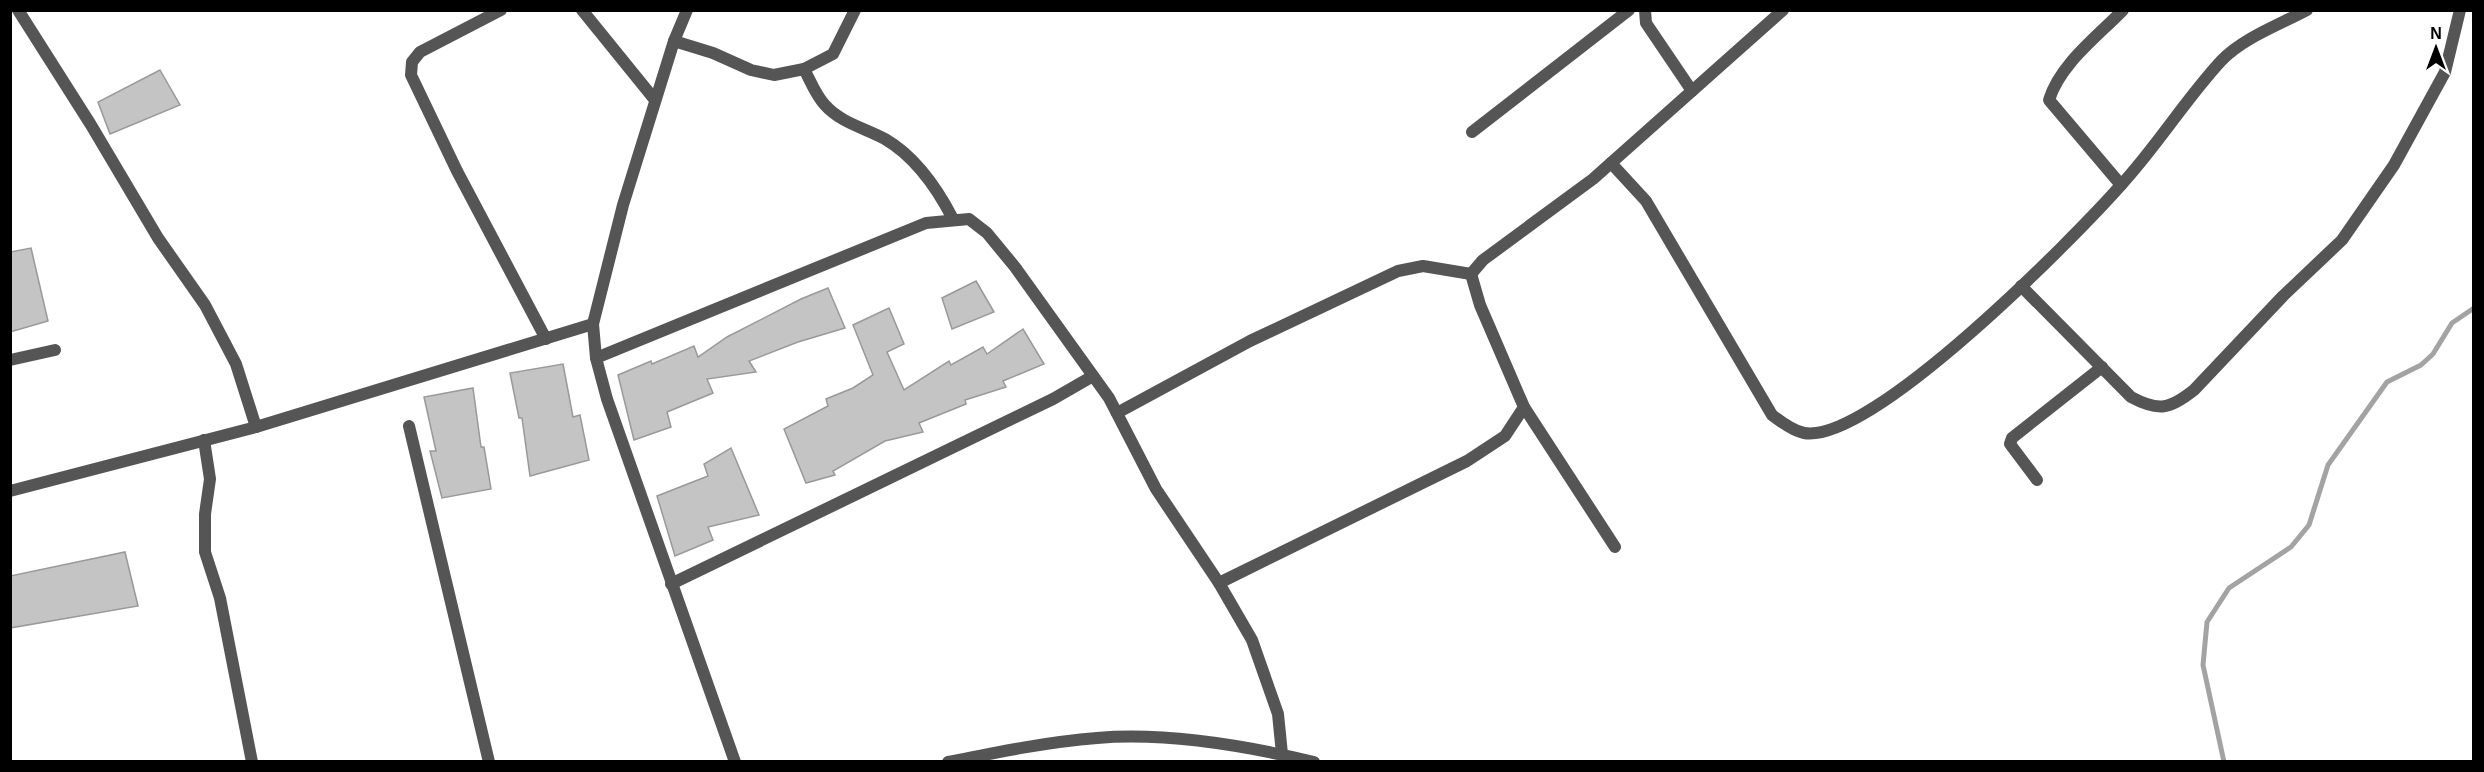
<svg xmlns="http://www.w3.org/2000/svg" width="2484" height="772" viewBox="0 0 2484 772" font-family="Arial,sans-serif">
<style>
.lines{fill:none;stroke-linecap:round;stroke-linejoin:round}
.stream{stroke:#a3a3a3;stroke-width:5}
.building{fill:#c4c4c4;stroke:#999;stroke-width:1.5}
.minor{stroke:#555;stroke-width:12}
</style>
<rect width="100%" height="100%" fill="#fff"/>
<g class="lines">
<path class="stream" d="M 2224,762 L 2203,665 L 2207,622 L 2229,588 L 2291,547 L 2309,525 L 2328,465 L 2387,382 L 2421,365 L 2433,354 L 2452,323 L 2474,308"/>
</g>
<g class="building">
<path d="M 160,70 L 180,105 L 110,134 L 98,102 Z"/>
<path d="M 31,248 L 48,321 L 10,332 L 10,252 Z"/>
<path d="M 976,281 L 994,312 L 952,329 L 942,298 Z"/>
<path d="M 828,288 L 845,328 L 798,342 L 749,361 L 756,372 L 707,379 L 713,393 L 667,412 L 671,427 L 634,440 L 618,375 L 651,361 L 652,364 L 694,346 L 698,357 L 727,337 L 801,299 Z"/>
<path d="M 889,308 L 904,344 L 887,352 L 904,390 L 949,361 L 951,365 L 983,347 L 987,354 L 1023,329 L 1044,364 L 1003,381 L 1006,387 L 965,400 L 966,404 L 919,423 L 923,432 L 885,441 L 833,471 L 835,475 L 806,483 L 784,429 L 828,406 L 826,399 L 853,388 L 873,375 L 853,325 Z"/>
<path d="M 563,364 L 573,417 L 580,415 L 589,460 L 530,476 L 522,418 L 519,418 L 510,373 Z"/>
<path d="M 473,388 L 481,447 L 484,447 L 491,489 L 442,498 L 430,451 L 436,451 L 424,397 Z"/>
<path d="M 731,448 L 759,515 L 708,527 L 713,540 L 675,556 L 657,496 L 708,476 L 704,464 Z"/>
<path d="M 125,552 L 138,606 L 10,628 L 10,576 Z"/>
</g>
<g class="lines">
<g class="minor">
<path d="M 18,10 L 91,125 L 158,238 L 205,305 L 236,364 L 256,427"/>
<path d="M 501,10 L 420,52 L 412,62 L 411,75 L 457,171 L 546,339"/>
<path d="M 582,10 L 655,100"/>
<path d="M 687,10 L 674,41 L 623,205 L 593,324 L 596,358 L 607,399 L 735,762"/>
<path d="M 1645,10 L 1646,23 L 1692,91"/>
<path d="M 674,41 L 713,53 L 751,70 L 774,75 L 804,69 L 833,54 L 855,10"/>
<path d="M 804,69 C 810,80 816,96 825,105 C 841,123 865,128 885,139 C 916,157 937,188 953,219"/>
<path d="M 1472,132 L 1629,10"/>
<path d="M 1611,163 L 1646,201 L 1772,415 C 1781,422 1793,431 1804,433 C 1871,445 2075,237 2121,185 C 2157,146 2185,100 2221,61 C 2243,38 2279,25 2307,10"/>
<path d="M 2121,185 L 2049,100 C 2060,64 2098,36 2123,10"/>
<path d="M 1471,274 L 1483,260 L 1593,179 L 1783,10"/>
<path d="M 1471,274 L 1480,305 L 1524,407 L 1615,547"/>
<path d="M 2021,286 L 2131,397 C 2159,412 2170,409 2194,390 L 2283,296 L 2342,240 L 2394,165 L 2445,72 L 2460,10"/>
<path d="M 596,358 L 926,223 L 969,219 L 987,233 L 1015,267 L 1109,398 L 1156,489 L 1219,583 L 1252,640 L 1278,714 L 1282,754"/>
<path d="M 10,360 L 55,350"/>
<path d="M 1117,413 L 1250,341 L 1398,271 L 1423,266 L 1471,274"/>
<path d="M 409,426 L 489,762"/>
<path d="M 204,440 L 210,479 L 205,514 L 205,552 L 220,598 L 252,762"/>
<path d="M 2037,480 L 2010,444 L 2012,438 L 2102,367"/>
<path d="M 10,491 L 256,427 L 593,324"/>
<path d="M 1219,583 L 1467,461 L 1505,436 L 1524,407"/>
<path d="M 671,584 L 1053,399 L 1093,376"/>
<path d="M 948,762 C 998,752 1047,742 1097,738 C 1166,732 1247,746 1314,762"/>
</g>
</g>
<rect width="2484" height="772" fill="none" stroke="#000000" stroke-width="24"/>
<g transform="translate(2436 48)" stroke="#ffffff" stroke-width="4.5" paint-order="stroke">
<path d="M0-4.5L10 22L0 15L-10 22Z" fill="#000000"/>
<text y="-9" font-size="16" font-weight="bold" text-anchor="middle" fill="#000000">N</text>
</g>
</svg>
